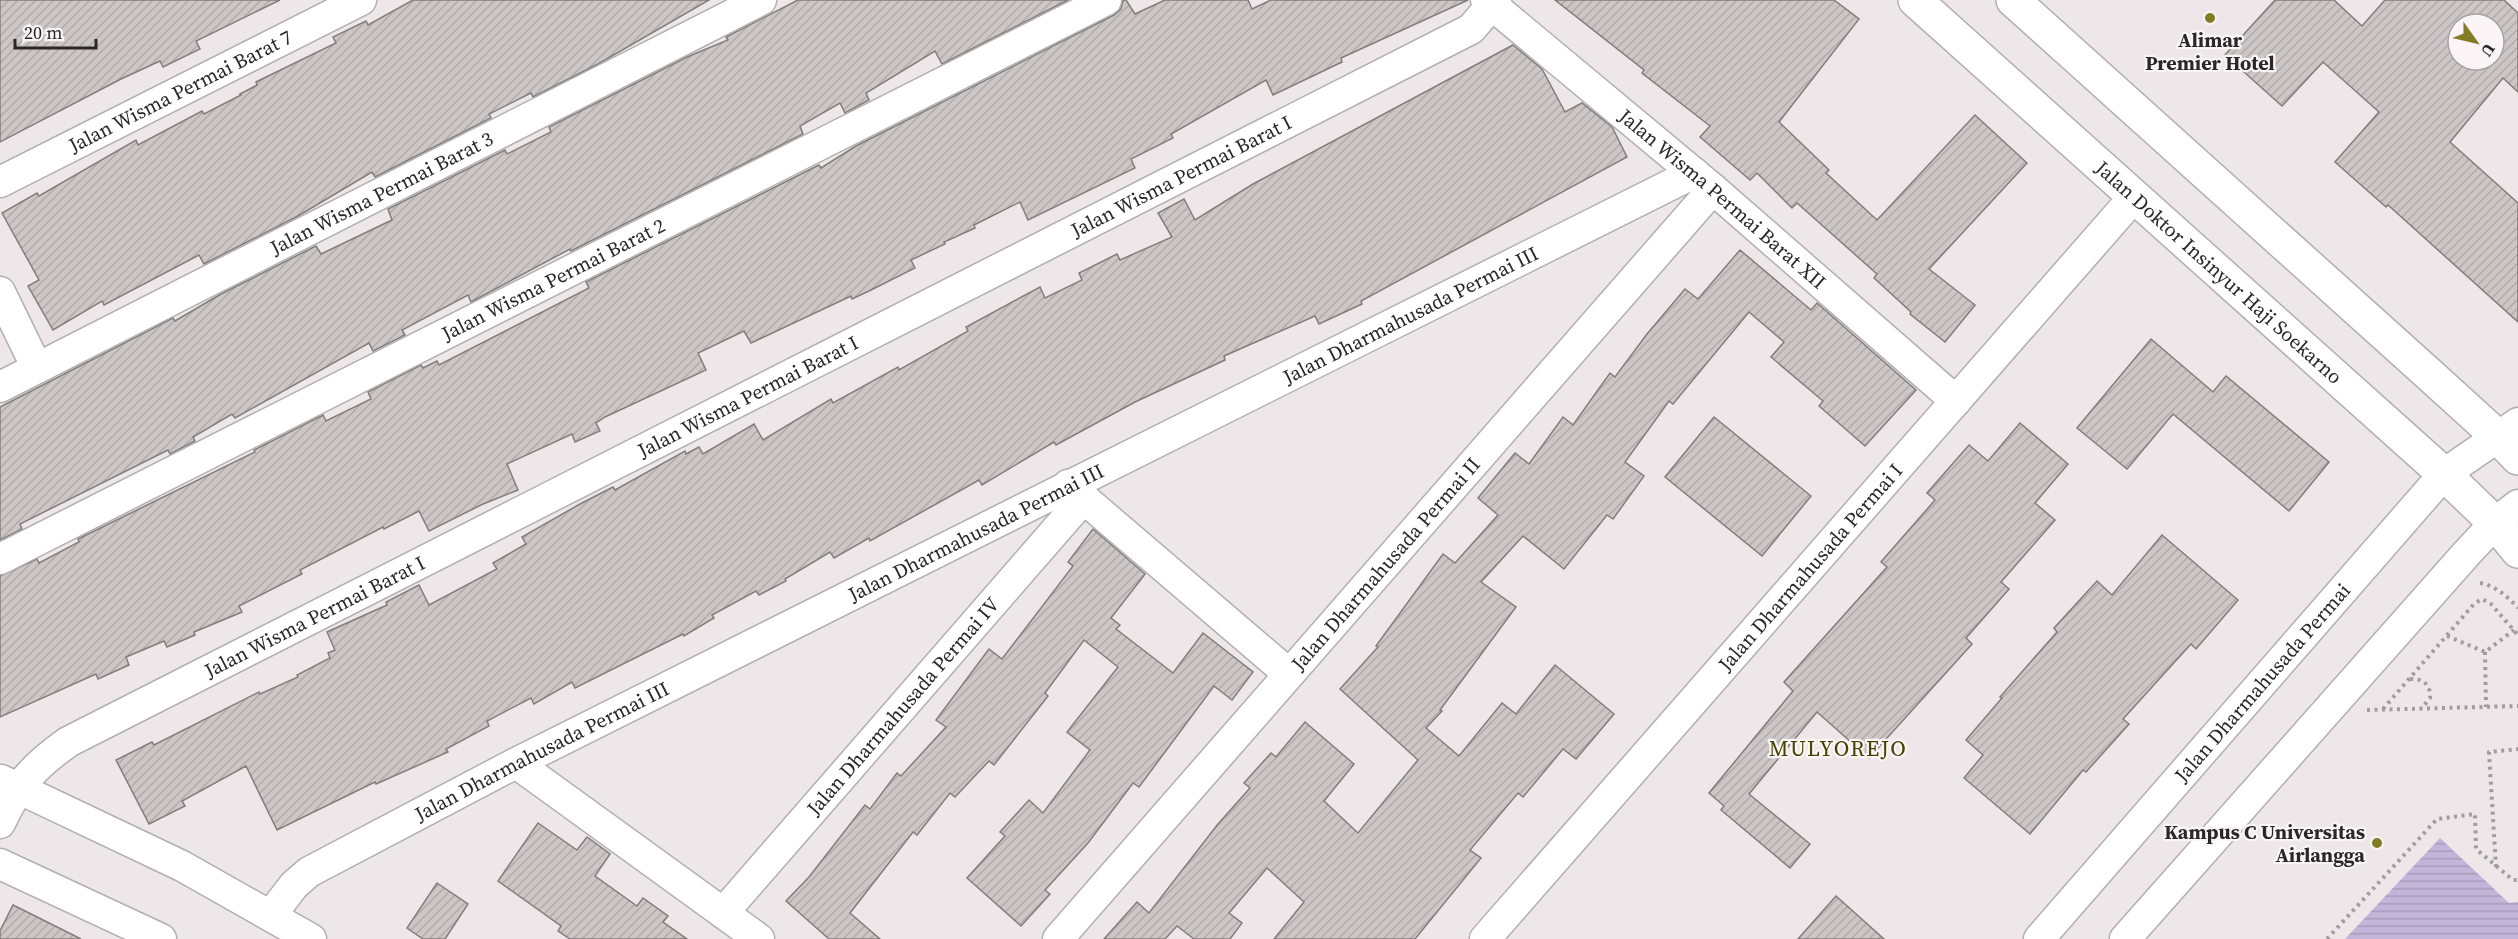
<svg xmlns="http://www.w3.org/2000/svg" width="2518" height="939" viewBox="0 0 2518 939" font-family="'Source Serif 4',serif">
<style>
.water{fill:url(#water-rules)}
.building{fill:url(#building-hatch);stroke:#827c7d;stroke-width:1.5;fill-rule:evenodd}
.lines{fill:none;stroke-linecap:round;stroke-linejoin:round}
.street-casing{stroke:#b3aeb0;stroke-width:33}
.primary-casing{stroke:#b3aeb0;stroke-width:36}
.path{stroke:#a19c9f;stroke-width:4;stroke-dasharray:3 4.5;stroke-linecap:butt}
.street{stroke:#fff;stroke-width:30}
.primary{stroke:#fff;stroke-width:33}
.poi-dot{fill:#827d24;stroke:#fbf4f7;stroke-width:2}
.labels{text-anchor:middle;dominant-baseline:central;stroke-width:4.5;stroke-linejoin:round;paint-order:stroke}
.poi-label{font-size:20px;font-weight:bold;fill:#292728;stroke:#fbf4f7}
.street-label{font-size:20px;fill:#292728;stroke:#fbf4f7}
.quarter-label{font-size:22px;letter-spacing:1.5px;fill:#464300;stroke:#fbf4f7}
</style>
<defs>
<pattern id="water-rules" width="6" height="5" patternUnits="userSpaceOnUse" patternTransform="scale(1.5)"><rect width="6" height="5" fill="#c1b6d9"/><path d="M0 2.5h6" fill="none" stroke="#a69cba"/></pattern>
<pattern id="building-hatch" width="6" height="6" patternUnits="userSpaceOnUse" patternTransform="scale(1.5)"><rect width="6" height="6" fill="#cdc6c7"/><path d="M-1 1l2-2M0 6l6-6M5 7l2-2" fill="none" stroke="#b0aaab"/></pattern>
</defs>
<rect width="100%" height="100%" fill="#ede7ea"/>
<path class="water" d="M 2440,838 L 2509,903 L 2518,902 L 2518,939 L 2345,939 Z"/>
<g class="building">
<path d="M 0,0 L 280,0 L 196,41 L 200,49 L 163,67 L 160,61 L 121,79 L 0,142 Z"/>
<path d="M 413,0 L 709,0 L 598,64 L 533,97 L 531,93 L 489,114 L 491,118 L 375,177 L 372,172 L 298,216 L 204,264 L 199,255 L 104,305 L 102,301 L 53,330 L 28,286 L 39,280 L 2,213 L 37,193 L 39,196 L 136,140 L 138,145 L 202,111 L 204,114 L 241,95 L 240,94 L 257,85 L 256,82 L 336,43 L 333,37 L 366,21 L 368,25 Z"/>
<path d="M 798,0 L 1068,0 L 942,64 L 935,51 L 866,93 L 869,100 L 845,113 L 840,103 L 800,126 L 803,134 L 571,251 L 570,249 L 471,302 L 468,295 L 402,330 L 405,335 L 373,351 L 369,343 L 235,418 L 232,414 L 193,437 L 195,441 L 170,454 L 168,450 L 20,524 L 22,529 L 0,540 L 0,407 L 173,318 L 175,321 L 221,294 L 316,246 L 321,254 L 392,220 L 388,209 L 505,150 L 507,154 L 551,132 L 549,127 L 687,57 L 728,40 L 726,37 Z"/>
<path d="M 1123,0 L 1126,0 L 1135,14 L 1165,0 L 1248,0 L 1252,9 L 1271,0 L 1468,0 L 1341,58 L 1342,62 L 1273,95 L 1266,80 L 1171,134 L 1173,138 L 1131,159 L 1135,168 L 1028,220 L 1020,202 L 974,225 L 975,228 L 944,242 L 945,244 L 911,260 L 915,268 L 869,291 L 852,299 L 851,296 L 751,343 L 744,331 L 698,353 L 706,370 L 605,417 L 596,423 L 600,431 L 575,442 L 572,434 L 507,464 L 518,490 L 483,504 L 429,531 L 419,511 L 384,529 L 383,527 L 300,570 L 302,574 L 239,606 L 242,612 L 194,632 L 195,635 L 167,647 L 164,641 L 126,657 L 129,665 L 98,679 L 96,674 L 0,717 L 0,576 L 37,559 L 39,563 L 79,542 L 78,539 L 82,537 L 255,452 L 254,450 L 323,415 L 326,421 L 371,399 L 368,392 L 421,365 L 423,368 L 437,361 L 439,365 L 589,288 L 586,282 L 819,165 L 821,168 L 856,146 L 1114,15 L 1121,9 Z"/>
<path d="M 1555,0 L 1834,0 L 1859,19 L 1779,122 L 1829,170 L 1826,173 L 1877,220 L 1975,115 L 2027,163 L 1929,269 L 1975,305 L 1945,342 L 1910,314 L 1911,312 L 1874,278 L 1877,274 L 1797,203 L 1792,208 L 1757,173 L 1750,180 L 1700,137 L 1710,126 L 1642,73 L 1644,70 Z"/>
<path d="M 2275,0 L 2334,0 L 2362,26 L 2385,0 L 2504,0 L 2518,13 L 2518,92 L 2503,78 L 2450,142 L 2518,203 L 2518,322 L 2388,205 L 2386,207 L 2335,162 L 2379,112 L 2323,62 L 2282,106 L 2225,55 ZM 2458,24 L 2494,24 L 2494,60 L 2458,60 Z"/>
<path d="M 1513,45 L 1542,69 L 1565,112 L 1582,103 L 1612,127 L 1627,157 L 1361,301 L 1362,304 L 1319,324 L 1315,316 L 1224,356 L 1225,360 L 1135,402 L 1056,445 L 1054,442 L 982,485 L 979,480 L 870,541 L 869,538 L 834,558 L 830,552 L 785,579 L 786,581 L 759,595 L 756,591 L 712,615 L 714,618 L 684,636 L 683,634 L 575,688 L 572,682 L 534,704 L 531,698 L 487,721 L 489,726 L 446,749 L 448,752 L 376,784 L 375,782 L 277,830 L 246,766 L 182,801 L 185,806 L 149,824 L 116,760 L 152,742 L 154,745 L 259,692 L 260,694 L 298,677 L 297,675 L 330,658 L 328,653 L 335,650 L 327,632 L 387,605 L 386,602 L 419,585 L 429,605 L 497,569 L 493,563 L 526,544 L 522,537 L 580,504 L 613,487 L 615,490 L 685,451 L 686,454 L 699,447 L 703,454 L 754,424 L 763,440 L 831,399 L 833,403 L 898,367 L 899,370 L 968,331 L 966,327 L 1040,287 L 1045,298 L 1082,280 L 1079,273 L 1117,254 L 1120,260 L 1172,237 L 1158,213 L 1184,199 L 1195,220 L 1253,184 Z"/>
<path d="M 1740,250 L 1811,310 L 1817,303 L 1916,390 L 1865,446 L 1819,406 L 1823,401 L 1771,357 L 1784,342 L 1749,312 L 1673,404 L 1669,401 L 1625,462 L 1644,476 L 1613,519 L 1607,515 L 1564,569 L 1523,536 L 1481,582 L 1516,607 L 1440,710 L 1442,711 L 1426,728 L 1459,756 L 1502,703 L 1516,714 L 1555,665 L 1614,714 L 1576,759 L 1563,749 L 1523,797 L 1518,793 L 1470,850 L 1481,858 L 1415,939 L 1274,939 L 1304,902 L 1267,868 L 1229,913 L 1242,923 L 1230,939 L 1194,939 L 1177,926 L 1165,939 L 1104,939 L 1137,902 L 1149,913 L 1218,824 L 1250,788 L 1244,783 L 1271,753 L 1276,757 L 1305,722 L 1354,764 L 1324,801 L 1358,833 L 1418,760 L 1340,689 L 1378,647 L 1376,646 L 1443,554 L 1455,563 L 1498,515 L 1478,498 L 1515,453 L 1529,464 L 1563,417 L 1573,425 L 1610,373 L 1615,377 L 1647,334 L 1685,289 L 1698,299 Z"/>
<path d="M 2151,339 L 2213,392 L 2226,376 L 2329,462 L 2289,511 L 2173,414 L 2127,469 L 2077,428 Z"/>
<path d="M 1714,417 L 1811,496 L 1762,556 L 1665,477 Z"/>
<path d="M 2020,423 L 2068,464 L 2035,503 L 2055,520 L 2001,582 L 2009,589 L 1966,638 L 1972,644 L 1869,758 L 1817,712 L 1749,794 L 1810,844 L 1790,868 L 1721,810 L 1724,806 L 1709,793 L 1793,691 L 1784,682 L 1887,567 L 1881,562 L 1935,500 L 1927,493 L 1969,445 L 1988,461 Z"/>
<path d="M 1093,529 L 1145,574 L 1111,618 L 1120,625 L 1116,629 L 1173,673 L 1203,633 L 1253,672 L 1232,700 L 1214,686 L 1139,787 L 1133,783 L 1088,843 L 1045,890 L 1050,894 L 1021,926 L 967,878 L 1005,836 L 1000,832 L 1029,800 L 1043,813 L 1090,750 L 1067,732 L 1118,667 L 1084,640 L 1045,693 L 1048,696 L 994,765 L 989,761 L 955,797 L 950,793 L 917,835 L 913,832 L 850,913 L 880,939 L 829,939 L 786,901 L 809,877 L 865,805 L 870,809 L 897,773 L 901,776 L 946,727 L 936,720 L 989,649 L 1002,659 L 1073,566 L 1068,562 Z"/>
<path d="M 2162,535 L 2238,600 L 2196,649 L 2191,644 L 2123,719 L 2129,724 L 2086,772 L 2083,770 L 2030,834 L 1964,778 L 1983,755 L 1966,740 L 2002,698 L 2000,697 L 2057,632 L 2054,628 L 2097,581 L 2112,595 Z"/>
<path d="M 538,823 L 577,850 L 587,837 L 610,854 L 595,876 L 637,906 L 643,898 L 668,916 L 663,922 L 687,939 L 570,939 L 558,931 L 561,926 L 498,881 Z"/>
<path d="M 437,883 L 468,904 L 445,939 L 423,939 L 407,928 Z"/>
<path d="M 1836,896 L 1884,939 L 1798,939 Z"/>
<path d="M 13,905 L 81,939 L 0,939 L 0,931 Z"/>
</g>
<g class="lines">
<g class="street-casing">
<g id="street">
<path id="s1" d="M 1486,0 L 1713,189 L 1956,401"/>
<path id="s2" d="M 0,182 L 361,0"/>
<path d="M 0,292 L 37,368"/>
<path id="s3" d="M 0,387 L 761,0"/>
<path d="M 1068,485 L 1289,674"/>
<path id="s4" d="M 0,559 L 1106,0"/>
<path d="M 516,763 L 759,939"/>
<path d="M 1,780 L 182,866 L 311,939"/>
<path id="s5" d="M 0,823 C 19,783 32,768 68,742 L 1471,29 L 1496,0"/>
<path d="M 0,864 L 161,939"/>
<path id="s6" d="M 723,913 L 1084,498"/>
<path id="s7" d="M 271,915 L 294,885 L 309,872 L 516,763 L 1694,173"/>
<path id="s8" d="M 1058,939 L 1713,189"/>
<path id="s9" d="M 1485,939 L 2134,197"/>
<path id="s10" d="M 2039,939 L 2444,474 L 2518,423"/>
<path d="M 2125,939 L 2467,553 L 2495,523 L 2518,505"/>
</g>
</g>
<g class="primary-casing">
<g id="primary">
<path id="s11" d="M 1915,0 L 2444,474 L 2495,523 L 2518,551"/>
<path d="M 2013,0 L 2431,376 L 2497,436 L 2518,458"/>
</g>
</g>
<g class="path">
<path d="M 2480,583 C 2496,586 2507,596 2518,608"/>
<path d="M 2447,636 L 2485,652 L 2514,630"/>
<path d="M 2485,652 L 2486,707"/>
<path d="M 2410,679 C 2423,678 2431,685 2430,698 L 2422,708"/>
<path d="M 2383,709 L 2474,604 L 2482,599 L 2491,604 L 2518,635"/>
<path d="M 2367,710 L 2518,706"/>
<path d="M 2496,867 L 2489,752 L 2518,749"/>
<path d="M 2327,939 L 2437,819 L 2475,814 L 2476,849 L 2513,880 L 2518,880"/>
</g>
<use href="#street" class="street"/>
<use href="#primary" class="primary"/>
</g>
<g class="poi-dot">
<circle cx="2210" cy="18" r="6"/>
<circle cx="2377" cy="843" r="6"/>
</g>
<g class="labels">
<g class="poi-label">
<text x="2210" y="40">Alimar<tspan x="2210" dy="23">Premier Hotel</tspan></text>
<text x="2365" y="832" text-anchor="end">Kampus C Universitas<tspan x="2365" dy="23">Airlangga</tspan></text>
</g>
<g class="street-label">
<text stroke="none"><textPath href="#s2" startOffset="202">Jalan Wisma Permai Barat 7</textPath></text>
<text stroke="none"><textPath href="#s5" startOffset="1356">Jalan Wisma Permai Barat I</textPath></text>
<text stroke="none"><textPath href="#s3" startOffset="428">Jalan Wisma Permai Barat 3</textPath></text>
<text stroke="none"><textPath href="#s1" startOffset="309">Jalan Wisma Permai Barat XII</textPath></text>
<text stroke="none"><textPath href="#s11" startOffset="408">Jalan Doktor Insinyur Haji Soekarno</textPath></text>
<text stroke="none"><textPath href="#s4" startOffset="620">Jalan Wisma Permai Barat 2</textPath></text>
<text stroke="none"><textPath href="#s7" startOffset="1292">Jalan Dharmahusada Permai III</textPath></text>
<text stroke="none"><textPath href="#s5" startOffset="870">Jalan Wisma Permai Barat I</textPath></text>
<text stroke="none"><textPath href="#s7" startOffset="806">Jalan Dharmahusada Permai III</textPath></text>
<text stroke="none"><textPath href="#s8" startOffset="498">Jalan Dharmahusada Permai II</textPath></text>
<text stroke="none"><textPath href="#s9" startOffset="494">Jalan Dharmahusada Permai I</textPath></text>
<text stroke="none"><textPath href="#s5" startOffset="384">Jalan Wisma Permai Barat I</textPath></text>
<text stroke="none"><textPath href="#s10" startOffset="340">Jalan Dharmahusada Permai</textPath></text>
<text stroke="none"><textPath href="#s6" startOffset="274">Jalan Dharmahusada Permai IV</textPath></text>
<text stroke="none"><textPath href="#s7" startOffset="320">Jalan Dharmahusada Permai III</textPath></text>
</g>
<g class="quarter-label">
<text x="1838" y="748">MULYOREJO</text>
</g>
</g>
<g transform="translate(2476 42) rotate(124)"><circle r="28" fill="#fbf4f7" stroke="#a7a2a4" stroke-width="1.5"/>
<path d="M0-4.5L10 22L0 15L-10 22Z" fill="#827d24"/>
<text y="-9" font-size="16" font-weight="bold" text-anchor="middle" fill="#292728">U</text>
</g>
<path d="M15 39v9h81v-9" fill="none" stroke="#292728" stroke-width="3"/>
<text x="24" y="39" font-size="18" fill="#292728" stroke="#fbf4f7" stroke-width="4.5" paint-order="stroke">20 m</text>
</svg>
